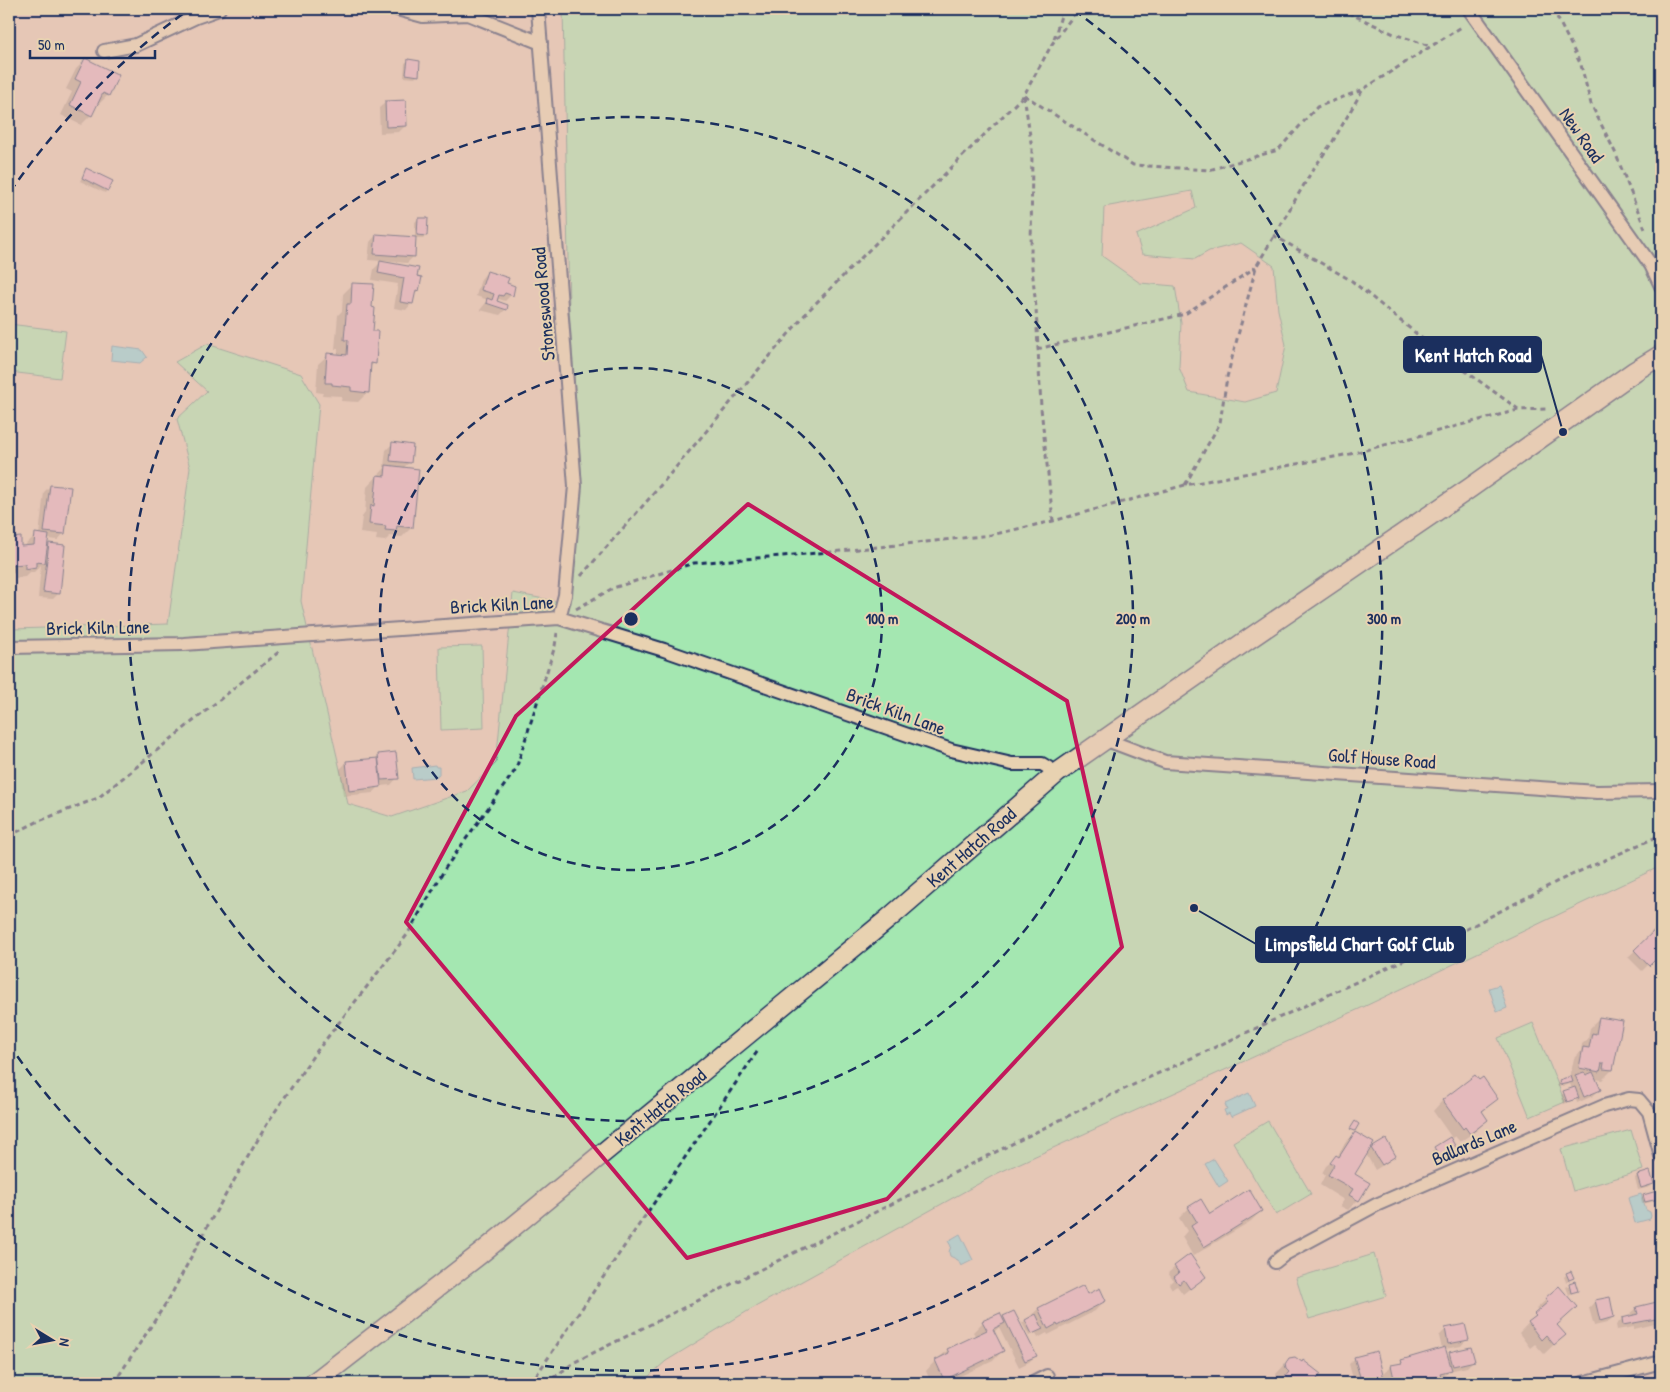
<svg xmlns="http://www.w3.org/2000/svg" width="1670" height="1392" viewBox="0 0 1670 1392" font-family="'Patrick Hand',sans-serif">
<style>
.green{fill:#a4e7b1;stroke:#608b88;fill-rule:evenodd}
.water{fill:#83d2e0;stroke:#5991ac}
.shadow{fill:#0003}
.building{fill:#e2acc4;stroke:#1b2f5e}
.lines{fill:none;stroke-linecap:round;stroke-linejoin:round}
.minor-casing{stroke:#1b2f5e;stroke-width:16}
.secondary-casing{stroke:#1b2f5e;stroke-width:22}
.path{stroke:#1b2f5e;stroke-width:3;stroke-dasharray:5 4;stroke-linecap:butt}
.minor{stroke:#e8d2b1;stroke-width:12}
.secondary{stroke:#e8d2b1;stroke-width:19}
.marked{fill:none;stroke:#c2185b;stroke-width:4;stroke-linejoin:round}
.ring{fill:none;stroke:#1b2f5e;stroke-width:2.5;stroke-dasharray:9 6}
.labels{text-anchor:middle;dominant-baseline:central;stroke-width:4;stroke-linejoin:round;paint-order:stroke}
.street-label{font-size:19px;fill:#1b2f5e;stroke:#e8d2b1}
.centre{fill:#1b2f5e;stroke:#e8d2b1;stroke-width:2.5}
.ring-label{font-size:15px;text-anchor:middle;font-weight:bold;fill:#1b2f5e;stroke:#e8d2b1;stroke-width:4;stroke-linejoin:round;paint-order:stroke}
.leader{fill:none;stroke:#1b2f5e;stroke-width:2}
.callout-dot{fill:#1b2f5e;stroke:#e8d2b1;stroke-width:2}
.callout{fill:#1b2f5e;stroke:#1b2f5e;stroke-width:2}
.callout-label{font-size:20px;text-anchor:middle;font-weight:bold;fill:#fff}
</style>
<rect width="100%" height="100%" fill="#e6c7b7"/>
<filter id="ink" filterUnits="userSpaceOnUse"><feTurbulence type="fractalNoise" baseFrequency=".02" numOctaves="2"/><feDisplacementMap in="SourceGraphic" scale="10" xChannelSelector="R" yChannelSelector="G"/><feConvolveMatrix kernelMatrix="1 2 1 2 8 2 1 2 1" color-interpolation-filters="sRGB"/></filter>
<g filter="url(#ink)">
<g class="green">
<path d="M 563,9 L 1661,9 L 1661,866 L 1359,1009 L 998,1173 L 746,1312 L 666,1361 L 641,1383 L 9,1383 L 9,650 L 14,629 L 168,624 L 190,468 L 177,419 L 207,391 L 175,362 L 207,344 L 301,374 L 319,404 L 301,601 L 348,804 L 392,817 L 467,791 L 496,763 L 513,593 L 571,604 L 581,470 L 569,308 ZM 1192,191 L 1196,208 L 1136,235 L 1142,254 L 1195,259 L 1209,251 L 1241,243 L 1274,266 L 1278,310 L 1286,345 L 1276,393 L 1245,402 L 1189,392 L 1179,367 L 1181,323 L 1175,286 L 1140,283 L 1102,256 L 1104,207 Z"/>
<path d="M 9,324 L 66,331 L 60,378 L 9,372 Z"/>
<path d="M 482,646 L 484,728 L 441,730 L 439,647 Z"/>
<path d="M 1533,1023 L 1565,1102 L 1530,1117 L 1498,1038 Z"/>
<path d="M 1268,1121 L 1311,1194 L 1276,1215 L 1233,1142 Z"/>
<path d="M 1631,1130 L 1643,1170 L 1573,1191 L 1561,1149 Z"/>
<path d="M 1374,1254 L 1386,1296 L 1309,1319 L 1296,1278 Z"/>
</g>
<g class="water">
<path d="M 112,346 L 142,350 L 147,357 L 140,363 L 111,360 Z"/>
<path d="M 435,765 L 436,767 L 439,767 L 439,775 L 437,775 L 437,777 L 413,779 L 412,768 Z"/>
<path d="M 1499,985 L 1507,1008 L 1497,1012 L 1489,988 Z"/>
<path d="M 1249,1093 L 1255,1106 L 1231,1117 L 1229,1113 L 1226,1115 L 1224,1110 L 1227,1109 L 1225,1104 Z"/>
<path d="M 1214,1159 L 1228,1181 L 1219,1187 L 1205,1164 Z"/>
<path d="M 1641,1194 L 1646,1210 L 1650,1212 L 1651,1216 L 1650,1219 L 1635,1223 L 1628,1198 Z"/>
<path d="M 960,1234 L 973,1260 L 961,1266 L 958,1260 L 950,1256 L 949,1252 L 951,1246 L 948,1241 Z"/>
</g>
<g class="shadow">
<path d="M 86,59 L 108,95 L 98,105 L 96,104 L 91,115 L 81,125 L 61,115 L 72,92 L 66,89 L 76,69 Z"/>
<path d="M 408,61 L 417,76 L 415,78 L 404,77 L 405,63 Z"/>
<path d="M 386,102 L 406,125 L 399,132 L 380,133 L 379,108 Z"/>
<path d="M 87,169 L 107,190 L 105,193 L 80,181 Z"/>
<path d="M 418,219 L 426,235 L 423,238 L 415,238 L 413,257 L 407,263 L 383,261 L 383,263 L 416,277 L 418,290 L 414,295 L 412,303 L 406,310 L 394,308 L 398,284 L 372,280 L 374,269 L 382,261 L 368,260 L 370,242 L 376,235 L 415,238 L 415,222 Z"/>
<path d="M 487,272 L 506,284 L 511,295 L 505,301 L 499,299 L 496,302 L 506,309 L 500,315 L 480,310 L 488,300 L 476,296 L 481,279 Z"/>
<path d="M 353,284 L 371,308 L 374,363 L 369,368 L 368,392 L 358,402 L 341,401 L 342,396 L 322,395 L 323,393 L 316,392 L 318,364 L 328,355 L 338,355 L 338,349 L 335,349 L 338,315 L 342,311 L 343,294 Z"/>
<path d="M 392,444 L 409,463 L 403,468 L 412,527 L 402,537 L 390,536 L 385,541 L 376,540 L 377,535 L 360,533 L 362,517 L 365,513 L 367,487 L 386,467 L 384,467 L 386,450 Z"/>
<path d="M 50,486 L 64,533 L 58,540 L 47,539 L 46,548 L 49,544 L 59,593 L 53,599 L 38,598 L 41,565 L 34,572 L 30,572 L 25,577 L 15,578 L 15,573 L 9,574 L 9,542 L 12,539 L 20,547 L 26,547 L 26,544 L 36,535 L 39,535 L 44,492 Z"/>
<path d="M 379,755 L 397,778 L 391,785 L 380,786 L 373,793 L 343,796 L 340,769 L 346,763 L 374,760 Z"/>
<path d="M 1661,922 L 1661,952 L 1642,971 L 1628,957 L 1651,936 L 1649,934 Z"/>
<path d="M 1600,1018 L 1622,1022 L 1612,1070 L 1602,1080 L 1595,1079 L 1599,1090 L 1593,1096 L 1577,1103 L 1576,1099 L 1564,1104 L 1561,1095 L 1572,1089 L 1570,1084 L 1558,1087 L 1557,1084 L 1560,1081 L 1570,1078 L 1574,1058 L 1581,1051 L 1582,1044 L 1588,1039 L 1590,1028 Z"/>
<path d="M 1475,1077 L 1497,1099 L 1481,1113 L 1487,1120 L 1477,1130 L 1460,1142 L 1455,1136 L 1452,1138 L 1433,1111 L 1442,1101 Z"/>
<path d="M 1355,1133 L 1367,1153 L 1372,1149 L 1395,1156 L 1388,1162 L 1375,1170 L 1366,1154 L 1354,1174 L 1368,1183 L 1358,1200 L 1348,1210 L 1340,1206 L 1344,1200 L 1320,1185 L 1325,1175 L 1322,1173 L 1326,1166 L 1337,1157 L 1345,1143 Z"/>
<path d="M 1449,1139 L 1453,1151 L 1438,1161 L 1432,1151 Z"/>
<path d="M 1637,1176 L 1652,1184 L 1650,1187 L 1638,1190 L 1635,1178 Z"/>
<path d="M 1643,1196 L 1657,1198 L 1654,1201 L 1642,1204 L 1641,1199 Z"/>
<path d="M 1189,1208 L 1210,1215 L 1261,1211 L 1251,1221 L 1193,1256 L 1182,1237 L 1187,1231 L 1179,1218 Z"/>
<path d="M 1175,1267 L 1204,1277 L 1183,1294 L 1177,1286 L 1172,1289 L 1169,1284 L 1173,1280 L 1168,1273 Z"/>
<path d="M 1567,1274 L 1572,1277 L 1566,1282 L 1564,1277 Z"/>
<path d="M 1574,1283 L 1576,1290 L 1569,1295 L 1566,1287 Z"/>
<path d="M 1083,1287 L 1087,1296 L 1104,1301 L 1095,1311 L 1048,1335 L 1047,1333 L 1038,1338 L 1036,1333 L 1029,1336 L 1022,1323 L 1025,1321 L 1038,1309 Z"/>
<path d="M 1559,1288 L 1556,1326 L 1564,1335 L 1544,1354 L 1535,1344 L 1530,1348 L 1519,1333 L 1539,1312 L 1536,1309 Z"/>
<path d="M 1595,1301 L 1613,1317 L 1607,1323 L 1594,1326 L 1589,1308 Z"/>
<path d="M 1661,1302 L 1661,1331 L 1659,1323 L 1634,1329 L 1634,1327 L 1617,1330 L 1616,1325 L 1622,1319 L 1631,1317 L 1630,1314 L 1637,1308 Z"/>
<path d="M 1004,1317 L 1035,1356 L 1029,1362 L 1019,1367 L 999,1327 L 994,1332 L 1002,1351 L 993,1361 L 945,1383 L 931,1383 L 926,1371 L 935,1361 L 948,1350 L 976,1337 L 973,1332 L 983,1322 L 1002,1320 Z"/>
<path d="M 1446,1329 L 1467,1339 L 1461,1346 L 1445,1349 L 1447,1356 L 1450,1353 L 1473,1361 L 1467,1367 L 1449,1371 L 1440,1380 L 1432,1383 L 1354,1383 L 1349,1364 L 1355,1358 L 1382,1375 L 1391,1366 L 1398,1365 L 1402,1361 L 1442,1349 L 1439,1336 Z"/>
<path d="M 1290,1359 L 1301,1364 L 1319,1374 L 1312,1383 L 1279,1383 L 1276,1374 Z"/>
</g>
<g class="building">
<path d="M 85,58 L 119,75 L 109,96 L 103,93 L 92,116 L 70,105 L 81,82 L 75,79 Z"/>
<path d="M 408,59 L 420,61 L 419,76 L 406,74 Z"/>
<path d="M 406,100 L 407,126 L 386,127 L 385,101 Z"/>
<path d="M 86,168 L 113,181 L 108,191 L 82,178 Z"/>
<path d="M 418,218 L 428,218 L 427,236 L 417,235 Z"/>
<path d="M 376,234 L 416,237 L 415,257 L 374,254 Z"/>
<path d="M 380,261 L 419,268 L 417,276 L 422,277 L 419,291 L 416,290 L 413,304 L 400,302 L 404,278 L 378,273 Z"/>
<path d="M 487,271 L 509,278 L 507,283 L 515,286 L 513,296 L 505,293 L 503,296 L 499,295 L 497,301 L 508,305 L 507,310 L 486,303 L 487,298 L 492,300 L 494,294 L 481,290 Z"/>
<path d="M 352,283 L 374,284 L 372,307 L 375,308 L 373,331 L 378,331 L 376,364 L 371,363 L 369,393 L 351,391 L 351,387 L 332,385 L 332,383 L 325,383 L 327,353 L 347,355 L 348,340 L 344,340 L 347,304 L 351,304 Z"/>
<path d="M 392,442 L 413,445 L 411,463 L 390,461 Z"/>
<path d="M 386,465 L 419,469 L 413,528 L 397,526 L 396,531 L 385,530 L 386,526 L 369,524 L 371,505 L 374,506 L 377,475 L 385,476 Z"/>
<path d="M 50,485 L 71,487 L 65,534 L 44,532 Z"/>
<path d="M 35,533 L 49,535 L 45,563 L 36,562 L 36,567 L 25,569 L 25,564 L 12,565 L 12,570 L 9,570 L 9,546 L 11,546 L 11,538 L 21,537 L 21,546 L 34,545 Z"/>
<path d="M 49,543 L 65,545 L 60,594 L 43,592 Z"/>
<path d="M 396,752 L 399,779 L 381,780 L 378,754 Z"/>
<path d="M 378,758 L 381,787 L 349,791 L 346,761 Z"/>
<path d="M 1661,920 L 1661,954 L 1649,966 L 1634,950 L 1656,929 L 1654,927 Z"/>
<path d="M 1599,1017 L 1623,1021 L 1613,1070 L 1603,1069 L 1604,1063 L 1602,1063 L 1600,1072 L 1579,1068 L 1583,1047 L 1589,1048 L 1592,1033 L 1596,1034 Z"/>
<path d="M 1584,1072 L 1586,1075 L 1593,1072 L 1601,1090 L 1584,1097 L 1575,1075 Z"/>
<path d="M 1475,1075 L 1479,1080 L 1483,1077 L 1498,1099 L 1482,1111 L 1488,1120 L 1470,1134 L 1465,1127 L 1463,1129 L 1442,1100 Z"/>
<path d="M 1571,1076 L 1573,1082 L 1560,1085 L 1559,1080 Z"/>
<path d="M 1575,1087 L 1579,1098 L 1567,1102 L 1563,1091 Z"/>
<path d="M 1355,1121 L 1359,1124 L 1355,1131 L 1350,1129 Z"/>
<path d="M 1355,1132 L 1374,1143 L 1355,1174 L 1370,1183 L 1359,1201 L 1349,1195 L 1353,1189 L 1328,1175 L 1334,1165 L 1330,1163 L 1336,1155 L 1339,1157 Z"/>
<path d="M 1450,1137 L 1457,1149 L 1441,1159 L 1434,1147 Z"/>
<path d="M 1386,1139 L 1396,1156 L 1382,1165 L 1371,1148 Z"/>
<path d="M 1650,1171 L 1654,1184 L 1641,1188 L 1637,1175 Z"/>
<path d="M 1249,1189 L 1262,1211 L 1204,1247 L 1191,1226 L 1197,1222 L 1188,1207 L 1201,1199 L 1210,1214 Z"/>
<path d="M 1657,1191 L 1658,1199 L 1645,1202 L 1643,1195 Z"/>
<path d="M 1190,1254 L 1206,1277 L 1190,1289 L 1184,1280 L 1179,1284 L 1174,1277 L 1179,1273 L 1174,1266 Z"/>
<path d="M 1571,1271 L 1574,1278 L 1569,1280 L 1566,1273 Z"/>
<path d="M 1575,1281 L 1578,1291 L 1571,1293 L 1569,1283 Z"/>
<path d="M 1084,1285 L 1088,1294 L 1100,1288 L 1106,1301 L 1058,1326 L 1057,1324 L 1048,1329 L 1038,1308 Z"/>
<path d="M 1559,1286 L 1577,1307 L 1557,1325 L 1566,1335 L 1554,1345 L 1546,1335 L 1541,1340 L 1528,1322 L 1536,1316 L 1534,1314 L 1548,1302 L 1545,1298 Z"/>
<path d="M 1610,1297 L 1614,1317 L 1600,1321 L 1595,1300 Z"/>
<path d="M 1661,1301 L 1661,1318 L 1623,1325 L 1622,1318 L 1638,1314 L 1636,1307 Z"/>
<path d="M 1014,1311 L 1037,1356 L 1025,1361 L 1003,1316 Z"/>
<path d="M 1000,1313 L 1005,1323 L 993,1329 L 1004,1351 L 944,1380 L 935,1360 L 949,1353 L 947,1349 L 987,1330 L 982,1321 Z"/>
<path d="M 1036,1314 L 1043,1329 L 1032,1334 L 1025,1320 Z"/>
<path d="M 1465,1324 L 1469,1340 L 1448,1344 L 1445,1328 Z"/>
<path d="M 1445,1347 L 1452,1370 L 1440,1373 L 1441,1376 L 1413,1383 L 1395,1383 L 1391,1365 L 1402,1363 L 1401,1360 Z"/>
<path d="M 1471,1347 L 1475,1361 L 1453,1366 L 1449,1352 Z"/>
<path d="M 1377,1351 L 1385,1383 L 1362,1383 L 1354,1357 Z"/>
<path d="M 1295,1357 L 1302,1362 L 1303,1360 L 1321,1374 L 1314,1383 L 1284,1383 L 1282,1380 L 1289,1372 L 1286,1369 L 1285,1364 L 1289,1358 Z"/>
<path d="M 1191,1378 L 1194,1383 L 1181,1383 Z"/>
</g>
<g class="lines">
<g class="minor-casing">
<g id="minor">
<path d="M 397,9 L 423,16 L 468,14 L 541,43"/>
<path d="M 538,9 L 575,486 L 565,595 L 559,618"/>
<path d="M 1469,9 L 1651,265 L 1661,286"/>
<path d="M 104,51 L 136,45 L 196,17 L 219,9"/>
<path d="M 9,647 L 184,644 L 559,618 L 664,650 L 951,750 L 1012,764 L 1042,764 L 1057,773"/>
<path d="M 1104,739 L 1165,762 L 1597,792 L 1661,791"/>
<path d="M 1275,1262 L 1285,1254 L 1376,1205 L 1604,1106 L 1629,1099 L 1639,1100 L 1649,1112 L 1661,1156"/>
<path d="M 1033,1383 L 1047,1376"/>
<path d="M 1583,1383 L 1661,1362"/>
</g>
</g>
<g class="secondary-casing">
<path id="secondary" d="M 314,1383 L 480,1254 L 888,919 L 1057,773 L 1243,643 L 1470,488 L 1635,371 L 1661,355"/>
</g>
<g class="path">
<path d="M 1340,9 L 1394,34 L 1430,46"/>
<path d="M 1553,9 L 1581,65 L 1591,104 L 1615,152 L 1645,229"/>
<path d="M 1054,39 L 1063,9"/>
<path d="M 1024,95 L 1133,165 L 1209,170 L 1278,150 L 1317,107 L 1362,90 L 1463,26"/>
<path d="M 1024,95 L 1032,149 L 1031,257 L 1036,308 L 1041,408 L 1053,521"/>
<path d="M 1273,235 L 1352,281 L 1435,349 L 1518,409"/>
<path d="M 1037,349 L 1185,314 L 1256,267"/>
<path d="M 1185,485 L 1220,423 L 1227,377 L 1256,267 L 1312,171 L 1333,141 L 1362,91"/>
<path d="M 581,576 L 654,493 L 808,311 L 1024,95 L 1052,44 L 1078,9"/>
<path d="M 576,609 L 613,588 L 694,563 L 831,552 L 991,535 L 1053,521 L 1185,485 L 1350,454 L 1518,410 L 1549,409"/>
<path d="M 9,836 L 39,821 L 98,798 L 280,651"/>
<path d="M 114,1383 L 170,1297 L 208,1225 L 270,1119 L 313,1056 L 407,935 L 446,867 L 516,769 L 555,646 L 557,633"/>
<path d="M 531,1383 L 759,1049"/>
<path d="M 546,1383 L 575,1362 L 1094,1103 L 1430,948 L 1558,881 L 1661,835"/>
</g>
<use href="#minor" class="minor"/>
<use href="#secondary" class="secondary"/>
</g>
</g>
<path d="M0 0H1670V1392H0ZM 748,504 L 1067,701 L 1122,947 L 887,1199 L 687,1258 L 406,922 L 516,716 Z" fill="#e6c7b7" fill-opacity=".55" fill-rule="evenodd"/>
<path class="marked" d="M 748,504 L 1067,701 L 1122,947 L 887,1199 L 687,1258 L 406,922 L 516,716 Z"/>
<g class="ring">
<circle cx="631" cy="619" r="251"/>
<circle cx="631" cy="619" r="502"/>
<path d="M10 192A753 753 0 0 1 188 10M1074 10A753 753 0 1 1 10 1046"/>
</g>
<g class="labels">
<g class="street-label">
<text transform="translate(1582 135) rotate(55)">New Road</text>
<text transform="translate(543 304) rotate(-95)">Stoneswood Road</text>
<text transform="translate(502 604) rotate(-3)">Brick Kiln Lane</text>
<text transform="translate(98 627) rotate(-1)">Brick Kiln Lane</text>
<text transform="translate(896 711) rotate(20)">Brick Kiln Lane</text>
<text transform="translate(1382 758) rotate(4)">Golf House Road</text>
<text transform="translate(971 847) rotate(-41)">Kent Hatch Road</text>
<text transform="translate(660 1107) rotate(-39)">Kent Hatch Road</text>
<text transform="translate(1474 1142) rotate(-23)">Ballards Lane</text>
</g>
</g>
<circle cx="631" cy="619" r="8" class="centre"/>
<g class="ring-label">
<text x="882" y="624">100 m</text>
<text x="1133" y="624">200 m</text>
<text x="1384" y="624">300 m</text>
</g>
<path class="leader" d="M1563 432L1541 355M1194 908L1256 944"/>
<g class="callout-dot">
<circle cx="1563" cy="432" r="5"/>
<circle cx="1194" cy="908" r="5"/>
</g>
<g class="callout">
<rect x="1404" y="337" width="137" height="35" rx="5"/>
<rect x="1256" y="927" width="209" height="35" rx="5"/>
</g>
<g class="callout-label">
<text x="1473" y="362">Kent Hatch Road</text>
<text x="1360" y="951">Limpsfield Chart Golf Club</text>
</g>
<rect width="1670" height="1392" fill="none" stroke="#e8d2b1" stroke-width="30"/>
<rect x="15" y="15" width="1640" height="1362" fill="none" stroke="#1b2f5e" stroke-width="2" filter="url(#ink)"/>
<g transform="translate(52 1340) rotate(100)" stroke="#e8d2b1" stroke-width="4" paint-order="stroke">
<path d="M0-4L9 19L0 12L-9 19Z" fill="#1b2f5e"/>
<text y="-8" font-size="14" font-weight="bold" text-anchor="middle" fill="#1b2f5e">N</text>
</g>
<path d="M30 50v8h125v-8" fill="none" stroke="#1b2f5e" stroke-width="2.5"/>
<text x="38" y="50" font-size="15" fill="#1b2f5e" stroke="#e8d2b1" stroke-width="4" paint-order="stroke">50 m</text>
</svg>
